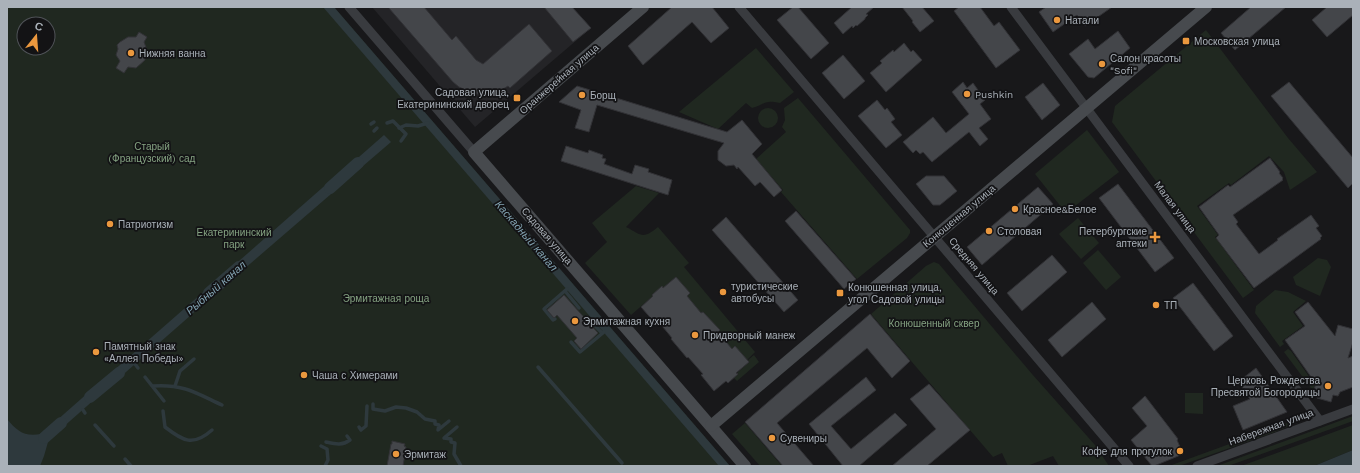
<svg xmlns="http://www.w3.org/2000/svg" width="1360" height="473" viewBox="0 0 1360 473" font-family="'Work Sans',sans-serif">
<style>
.built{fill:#242427}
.green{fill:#202820;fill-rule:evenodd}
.water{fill:#2e393d}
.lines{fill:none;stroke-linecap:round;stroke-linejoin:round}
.stream{stroke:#2e393d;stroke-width:3.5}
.canal{stroke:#2e393d;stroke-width:12}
.building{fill:#44464a;stroke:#323236}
.minor{stroke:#393b3f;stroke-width:9}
.secondary{stroke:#474a4e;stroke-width:12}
.poi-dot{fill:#eb983e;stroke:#131315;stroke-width:1.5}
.labels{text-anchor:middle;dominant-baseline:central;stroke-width:3.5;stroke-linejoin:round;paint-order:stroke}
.poi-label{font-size:10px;fill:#aab1b9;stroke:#131315;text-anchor:start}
.street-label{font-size:10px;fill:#aab1b9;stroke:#131315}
.park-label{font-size:10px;fill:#85a382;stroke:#131315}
.water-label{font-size:11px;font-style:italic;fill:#83a3b2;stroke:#131315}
</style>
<rect width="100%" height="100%" fill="#18181a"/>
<path class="built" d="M 372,7 L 572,7 L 591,28 L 475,127 Z"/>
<g class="green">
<path d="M 7,7 L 334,7 L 730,466 L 7,466 ZM 24,24 L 48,24 L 48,48 L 24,48 Z"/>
<path d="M 1206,30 L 1288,138 L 1317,172 L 1290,190 L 1284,172 L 1269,156 L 1231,185 L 1229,183 L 1197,206 L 1218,235 L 1215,237 L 1254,290 L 1243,298 L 1112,122 L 1115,106 Z"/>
<path d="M 756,48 L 794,92 L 780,103 C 763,99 765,105 752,108 L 746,103 L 718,129 L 679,112 Z"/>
<path d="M 798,98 L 910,230 L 910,233 L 907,238 L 857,279 L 781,192 L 783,190 L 756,159 L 786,132 L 782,127 L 785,120 L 784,108 Z"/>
<circle cx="768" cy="118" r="10"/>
<path d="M 1087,130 L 1119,172 L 1066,213 L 1035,174 Z"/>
<path d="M 636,186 L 659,193 L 626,227 C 642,235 642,240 658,227 L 689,263 L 684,267 L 755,352 L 747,360 L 735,346 L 732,349 L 718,332 L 719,330 L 703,312 L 701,313 L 687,296 L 690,293 L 676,277 L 663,288 L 662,287 L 652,295 L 653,296 L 631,315 L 585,263 L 607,242 L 592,223 Z"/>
<path d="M 1078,218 L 1099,243 L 1081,259 L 1059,234 Z"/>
<path d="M 1098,250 L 1121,277 L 1106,290 L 1083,263 Z"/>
<path d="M 1318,258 L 1327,260 L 1331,267 L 1320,296 L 1296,285 L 1293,277 Z"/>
<path d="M 934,262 L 939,264 L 1032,374 L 1095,445 L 1109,466 L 1059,466 L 1053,456 L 1027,466 L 1008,466 L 1002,453 L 993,457 L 871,314 L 926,266 Z"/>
<path d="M 1275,290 L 1288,292 L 1306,301 L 1293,312 L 1303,326 L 1282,341 L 1284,344 L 1280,347 L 1255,313 L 1256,306 Z"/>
<path d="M 1288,349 L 1291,351 L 1315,385 L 1313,390 L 1318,392 L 1317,396 L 1284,352 Z"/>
<path d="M 754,355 L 759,362 L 737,381 L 734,378 L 738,374 L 737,373 L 749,362 L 748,360 Z"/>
<path d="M 1185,393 L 1203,393 L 1203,414 L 1185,413 Z"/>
<path d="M 1353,416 L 1353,421 L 1228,466 L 1217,466 Z"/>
<path d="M 745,423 L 782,466 L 760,466 L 732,434 Z"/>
<path d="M 1287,423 L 1289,426 L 1275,432 L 1179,466 L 1169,466 Z"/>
<path d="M 1353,425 L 1353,450 L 1314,466 L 1241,466 Z"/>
</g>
<g class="water">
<path d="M 323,7 L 334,7 L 730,466 L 719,466 Z"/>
<path d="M 384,135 L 391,142 L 349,178 L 343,171 Z"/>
<path d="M 338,174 L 345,182 L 229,282 L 223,275 Z"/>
<path d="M 217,280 L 223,287 L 110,386 L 104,379 Z"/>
<path d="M 98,384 L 104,391 L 53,436 L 47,429 Z"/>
<path d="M 7,419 C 17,431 24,437 41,434 L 48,442 L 44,456 L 40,466 L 7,466 Z"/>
<path d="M 1353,450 L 1353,466 L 1314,466 Z"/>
</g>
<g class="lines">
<g class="stream">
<path d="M 387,123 L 393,121 L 406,134 L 401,141"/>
<path d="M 371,124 L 374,122"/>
<path d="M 399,128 L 406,125 L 418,126 L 428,123"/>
<path d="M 374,131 L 377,128"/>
<path d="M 565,291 L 579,308"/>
<path d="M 587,317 L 602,333"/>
<path d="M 555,319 L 553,320 L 544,309 L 567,289"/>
<path d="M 571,342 L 580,352 L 604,332"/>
<path d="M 135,364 L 138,368"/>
<path d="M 538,367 L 622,463"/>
<path d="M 145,377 L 164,401"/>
<path d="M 153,386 C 184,384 196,393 222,405"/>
<path d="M 175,386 L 180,371 L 194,359"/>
<path d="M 373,404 L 373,409 L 385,411 L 396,407 L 406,408 L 417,412 L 425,419 L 435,421 L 435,424 L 439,425 L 438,430 L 449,421"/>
<path d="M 83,410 L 85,413"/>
<path d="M 163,411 L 165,427 C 183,441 193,447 212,430"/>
<path d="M 95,425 L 114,446"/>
<path d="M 359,427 L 361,430 L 366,426 L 367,406"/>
<path d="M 457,427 L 444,438 L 451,439 L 451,442 L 455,443 L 454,454 L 461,466"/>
<path d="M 326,442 C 335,444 342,446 350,440 L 347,436"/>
<path d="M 321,446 L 327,449 L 328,460 L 325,466"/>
<path d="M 125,459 L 131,466"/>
</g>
<g class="canal">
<path d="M 330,188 L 358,163"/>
<path d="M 209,293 L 239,267"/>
<path d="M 90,397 L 119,373"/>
<path d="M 44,438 L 61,423"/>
</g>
</g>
<g class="building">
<path d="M 388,7 L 424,7 L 452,40 L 456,36 L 476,60 L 483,64 L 529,24 L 552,51 L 510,88 L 508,86 L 500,91 L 491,94 L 474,94 L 459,87 L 453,82 Z"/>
<path d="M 544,7 L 572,7 L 591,28 L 573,42 Z"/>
<path d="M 672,7 L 712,7 L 729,28 L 711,43 L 692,22 L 643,65 L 628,46 Z"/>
<path d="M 793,7 L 798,7 L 829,43 L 811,59 L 777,20 Z"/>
<path d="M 852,7 L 874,7 L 866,14 L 868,15 L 865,18 L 865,19 L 857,26 L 856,25 L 853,28 L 852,26 L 843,34 L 834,23 Z"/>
<path d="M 902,7 L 922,7 L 934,21 L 920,32 L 912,22 L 913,21 Z"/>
<path d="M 959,7 L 980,7 L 994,26 L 999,22 L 1020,50 L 996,68 L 954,11 Z"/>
<path d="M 1046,7 L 1112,7 L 1085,26 L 1077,15 L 1053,32 L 1039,12 Z"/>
<path d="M 1251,7 L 1286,7 L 1235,50 L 1221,33 Z"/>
<path d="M 1327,7 L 1353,7 L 1353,15 L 1327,37 L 1312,20 Z"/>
<path d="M 1118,31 L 1130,48 L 1094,78 L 1088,77 L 1069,54 L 1088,39 L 1095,49 Z"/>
<path d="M 139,32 L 147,37 L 144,42 L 147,50 L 145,54 L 145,60 L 136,68 L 128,67 L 124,73 L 116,68 L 120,61 L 116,55 L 118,49 L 117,45 L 120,42 L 128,37 L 136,37 Z"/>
<path d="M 904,43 L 911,52 L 913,50 L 922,60 L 886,92 L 870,73 L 882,63 L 880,61 L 893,50 L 894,52 Z"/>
<path d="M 843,55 L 865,81 L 844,99 L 822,73 Z"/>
<path d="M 963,82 L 967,88 L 973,83 L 985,100 L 980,104 L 991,119 L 979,128 L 988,139 L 980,146 L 969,132 L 932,162 L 923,152 L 920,154 L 916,150 L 913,153 L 903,142 L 933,117 L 946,133 L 969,114 L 952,92 Z"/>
<path d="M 1289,82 L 1353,158 L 1353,183 L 1348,188 L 1271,96 Z"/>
<path d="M 1043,83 L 1060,105 L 1042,120 L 1025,97 Z"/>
<path d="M 577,86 L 727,132 L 742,120 L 762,144 L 752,154 L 782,190 L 774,197 L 760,182 L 755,186 L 738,167 L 737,169 L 734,165 L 726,166 L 718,160 L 718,151 L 724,143 L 697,135 L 597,105 L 589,132 L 575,128 L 581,110 L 559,102 Z"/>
<path d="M 877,100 L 885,110 L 887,108 L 895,119 L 891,122 L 902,135 L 886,148 L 858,116 Z"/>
<path d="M 566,146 L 588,153 L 589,150 L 603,155 L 602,158 L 606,159 L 604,164 L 632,174 L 635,165 L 649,169 L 648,172 L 672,180 L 668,195 L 561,161 Z"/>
<path d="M 1270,158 L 1280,172 L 1279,173 L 1283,178 L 1282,179 L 1283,180 L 1233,215 L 1238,222 L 1236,224 L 1259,254 L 1278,240 L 1277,239 L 1311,215 L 1319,226 L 1316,228 L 1322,236 L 1320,238 L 1321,239 L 1254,288 L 1216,238 L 1219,235 L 1199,207 L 1228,185 L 1230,187 Z"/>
<path d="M 926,176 L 944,176 L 957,191 L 940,205 L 933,205 L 916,184 Z"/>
<path d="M 1118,184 L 1174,258 L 1155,272 L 1099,198 Z"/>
<path d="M 1038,187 L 1053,204 L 982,265 L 967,247 Z"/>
<path d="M 796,211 L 856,279 L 844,289 L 785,221 Z"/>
<path d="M 726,217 L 798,300 L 784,312 L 712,230 Z"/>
<path d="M 1052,255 L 1067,272 L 1022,311 L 1007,293 Z"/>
<path d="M 676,277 L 690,293 L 687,296 L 701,313 L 703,312 L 720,330 L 718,332 L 732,349 L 735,346 L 749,362 L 736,373 L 738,374 L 728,383 L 726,381 L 714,391 L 701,375 L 703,374 L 688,357 L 687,358 L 671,339 L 672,338 L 658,321 L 655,323 L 641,307 L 653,296 L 652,295 L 662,286 L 663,288 Z"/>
<path d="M 1193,283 L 1233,336 L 1214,351 L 1173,298 Z"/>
<path d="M 564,295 L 598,333 L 581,349 L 574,341 L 577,338 L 557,315 L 554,318 L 547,310 Z"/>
<path d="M 1092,302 L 1106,319 L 1062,357 L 1048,340 Z"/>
<path d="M 1308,302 L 1335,336 L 1338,325 L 1353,329 L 1353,342 L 1348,358 L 1353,356 L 1353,387 L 1340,392 L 1338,396 L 1333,395 L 1331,402 L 1317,398 L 1319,390 L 1314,389 L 1316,384 L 1285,340 L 1305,326 L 1295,312 Z"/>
<path d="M 870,314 L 910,361 L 892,378 L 867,348 L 777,423 L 814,466 L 783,466 L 745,422 Z"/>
<path d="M 1256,368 L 1287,412 L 1243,430 L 1233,406 L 1250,399 L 1238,382 Z"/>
<path d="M 866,377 L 876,390 L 831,426 L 851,449 L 895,413 L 907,425 L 859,466 L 843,466 L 809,424 Z"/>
<path d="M 929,384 L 970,430 L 927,466 L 892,466 L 936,429 L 910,399 Z"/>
<path d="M 1145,396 L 1178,439 L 1177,440 L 1183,454 L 1154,466 L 1152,466 L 1131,440 L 1147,426 L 1132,408 Z"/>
<path d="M 392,441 L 405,444 L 404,446 L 406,447 L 403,466 L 387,466 L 391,444 L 392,444 Z"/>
</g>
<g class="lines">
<g class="minor">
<path d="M 349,7 L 474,152"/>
<path d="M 739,7 L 1129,466"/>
<path d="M 1011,7 L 1320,421"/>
<path d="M 1197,466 L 1353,409"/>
</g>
<g class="secondary">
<path d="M 643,7 L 474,152 L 745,466"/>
<path d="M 711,426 L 1206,7"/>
</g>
</g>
<g class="poi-dot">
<circle cx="1057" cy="20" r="4"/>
<rect x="1182" y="37" width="8" height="8" rx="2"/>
<circle cx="131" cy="53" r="4"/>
<circle cx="1102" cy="64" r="4"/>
<circle cx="967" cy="94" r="4"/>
<circle cx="582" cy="95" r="4"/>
<rect x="513" y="94" width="8" height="8" rx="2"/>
<circle cx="1015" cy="209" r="4"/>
<circle cx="110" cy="224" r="4"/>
<circle cx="989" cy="231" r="4"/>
<path d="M1153 231h4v4h4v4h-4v4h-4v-4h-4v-4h4z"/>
<circle cx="723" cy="292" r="4"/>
<rect x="836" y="289" width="8" height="8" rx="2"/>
<circle cx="1156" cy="305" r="4"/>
<circle cx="575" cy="321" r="4"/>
<circle cx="695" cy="335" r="4"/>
<circle cx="96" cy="352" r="4"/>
<circle cx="304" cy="375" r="4"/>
<circle cx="1328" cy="386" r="4"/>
<circle cx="772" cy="438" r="4"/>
<circle cx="1180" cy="451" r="4"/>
<circle cx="396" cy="454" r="4"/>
</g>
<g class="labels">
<g class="poi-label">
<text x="1065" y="20">Натали</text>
<text x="1194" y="41">Московская улица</text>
<text x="139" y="53">Нижняя ванна</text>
<text x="1110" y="58">Салон красоты<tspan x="1110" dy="12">"Sofi"</tspan></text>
<text x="509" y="92" text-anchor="end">Садовая улица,<tspan x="509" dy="12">Екатерининский дворец</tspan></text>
<text x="975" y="94">Pushkin</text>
<text x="590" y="95">Борщ</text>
<text x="1023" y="209">Красное&amp;Белое</text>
<text x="118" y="224">Патриотизм</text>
<text x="997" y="231">Столовая</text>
<text x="1147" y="231" text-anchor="end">Петербургские<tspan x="1147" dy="12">аптеки</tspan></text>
<text x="731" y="286">туристические<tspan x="731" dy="12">автобусы</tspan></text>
<text x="848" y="287">Конюшенная улица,<tspan x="848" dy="12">угол Садовой улицы</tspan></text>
<text x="1164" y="305">ТП</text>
<text x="583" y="321">Эрмитажная кухня</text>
<text x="703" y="335">Придворный манеж</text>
<text x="104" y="346">Памятный знак<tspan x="104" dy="12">«Аллея Победы»</tspan></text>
<text x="312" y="375">Чаша с Химерами</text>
<text x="1320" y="380" text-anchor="end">Церковь Рождества<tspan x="1320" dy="12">Пресвятой Богородицы</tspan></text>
<text x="780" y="438">Сувениры</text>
<text x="1172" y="451" text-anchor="end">Кофе для прогулок</text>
<text x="404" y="454">Эрмитаж</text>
</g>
<g class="street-label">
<text transform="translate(559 79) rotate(-41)">Оранжерейная улица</text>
<text transform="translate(1175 207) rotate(53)">Малая улица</text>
<text transform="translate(959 216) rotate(-40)">Конюшенная улица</text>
<text transform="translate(547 236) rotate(49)">Садовая улица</text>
<text transform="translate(974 266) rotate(50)">Средняя улица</text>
<text transform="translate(1271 427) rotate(-20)">Набережная улица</text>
</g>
<g class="park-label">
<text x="152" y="146">Старый<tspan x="152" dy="12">(Французский) сад</tspan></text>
<text x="234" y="232">Екатерининский<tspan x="234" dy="12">парк</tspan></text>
<text x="386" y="298">Эрмитажная роща</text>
<text x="934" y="323">Конюшенный сквер</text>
</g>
<g class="water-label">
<text transform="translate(526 236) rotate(49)">Каскадный канал</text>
<text transform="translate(216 288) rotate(-41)">Рыбный канал</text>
</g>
</g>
<rect width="1360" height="473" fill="none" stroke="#aab1b9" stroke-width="16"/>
<g transform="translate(36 36) rotate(17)"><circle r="19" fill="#131315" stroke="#4f5257"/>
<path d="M0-3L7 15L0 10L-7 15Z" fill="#eb983e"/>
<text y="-6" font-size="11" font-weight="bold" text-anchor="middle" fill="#aab1b9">С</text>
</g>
</svg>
